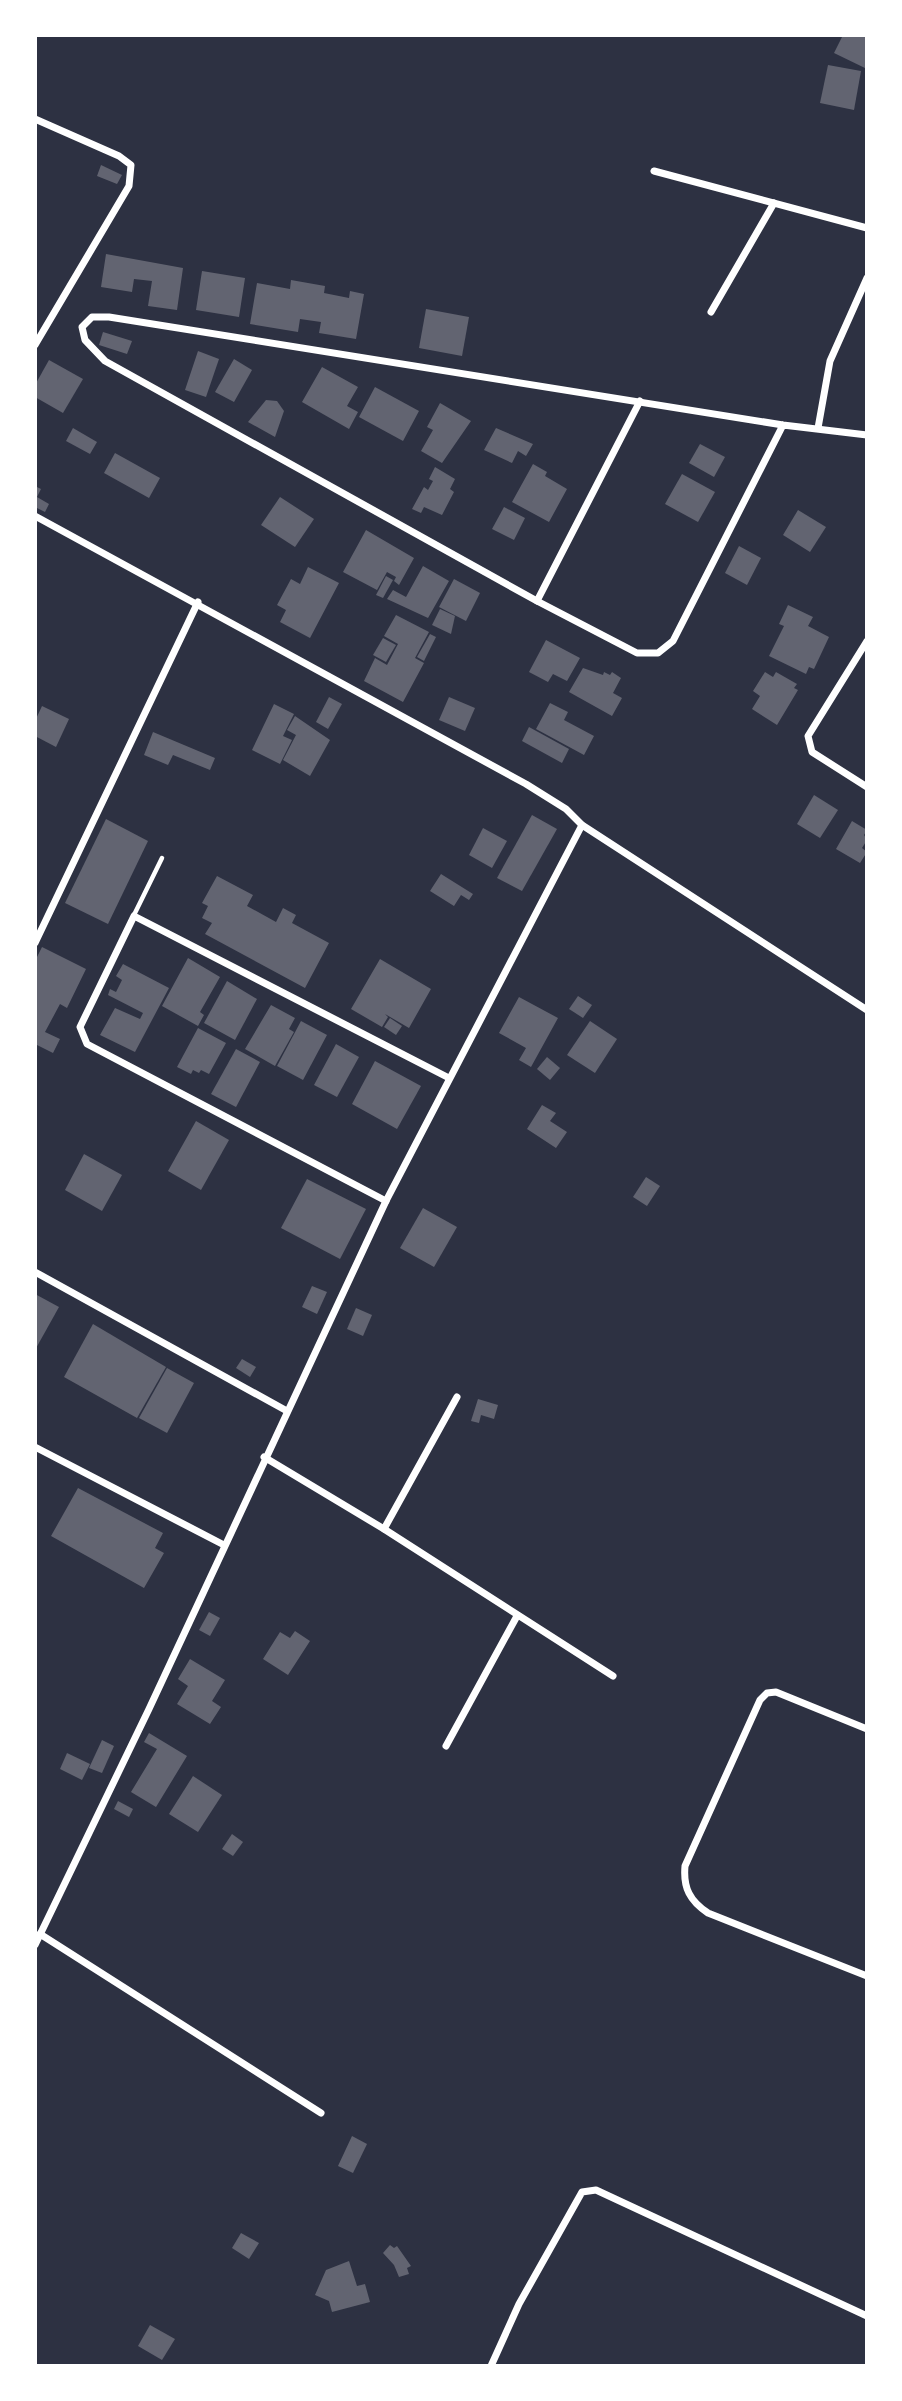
<svg xmlns="http://www.w3.org/2000/svg" width="902" height="2401" viewBox="0 0 902 2401" font-family="Quicksand,sans-serif">
<style>
.building{fill:#626471}
.lines{fill:none;stroke-linecap:round;stroke-linejoin:round}
.service{stroke:#fff;stroke-width:4.5}
.minor{stroke:#fff;stroke-width:7}
</style>
<rect width="100%" height="100%" fill="#2d3142"/>
<g class="building">
<path d="M 843,35 L 867,35 L 867,69 L 834,53 Z"/>
<path d="M 828,65 L 861,71 L 854,110 L 820,103 Z"/>
<path d="M 101,165 L 122,175 L 117,184 L 97,176 Z"/>
<path d="M 106,254 L 183,268 L 177,310 L 148,306 L 152,281 L 134,279 L 132,292 L 101,287 Z"/>
<path d="M 202,271 L 245,278 L 239,317 L 196,310 Z"/>
<path d="M 291,280 L 325,286 L 324,293 L 349,298 L 350,291 L 364,294 L 356,339 L 319,333 L 321,322 L 300,319 L 298,332 L 250,324 L 257,283 L 290,289 Z"/>
<path d="M 426,309 L 469,317 L 462,356 L 419,348 Z"/>
<path d="M 103,332 L 132,341 L 127,354 L 99,345 Z"/>
<path d="M 198,351 L 219,359 L 206,397 L 185,390 Z"/>
<path d="M 234,359 L 252,370 L 234,402 L 215,392 Z"/>
<path d="M 49,360 L 83,379 L 63,413 L 35,397 L 35,385 Z"/>
<path d="M 322,367 L 358,387 L 347,406 L 358,412 L 349,429 L 302,402 Z"/>
<path d="M 375,387 L 419,411 L 403,441 L 359,417 Z"/>
<path d="M 266,400 L 277,401 L 284,411 L 275,437 L 248,422 Z"/>
<path d="M 440,403 L 471,421 L 442,463 L 421,451 L 433,430 L 427,427 Z"/>
<path d="M 73,428 L 97,442 L 90,454 L 66,441 Z"/>
<path d="M 496,428 L 533,444 L 526,456 L 518,451 L 512,463 L 484,450 Z"/>
<path d="M 700,444 L 725,457 L 714,477 L 689,463 Z"/>
<path d="M 115,453 L 160,478 L 149,498 L 104,473 Z"/>
<path d="M 533,464 L 547,472 L 545,476 L 567,489 L 549,522 L 512,502 Z"/>
<path d="M 435,467 L 455,479 L 450,489 L 454,492 L 442,515 L 424,507 L 421,513 L 412,509 L 424,487 L 428,490 L 433,481 L 429,479 Z"/>
<path d="M 682,474 L 715,492 L 698,522 L 665,504 Z"/>
<path d="M 35,486 L 41,489 L 37,497 L 49,504 L 45,512 L 35,507 Z"/>
<path d="M 280,497 L 314,519 L 295,547 L 261,525 Z"/>
<path d="M 504,507 L 525,518 L 514,540 L 492,529 Z"/>
<path d="M 798,510 L 826,527 L 810,552 L 783,535 Z"/>
<path d="M 366,530 L 414,558 L 399,585 L 394,581 L 396,577 L 387,572 L 377,590 L 343,572 Z"/>
<path d="M 739,546 L 761,558 L 747,585 L 725,573 Z"/>
<path d="M 423,566 L 449,581 L 428,618 L 387,599 L 393,590 L 406,597 Z"/>
<path d="M 308,567 L 339,583 L 310,638 L 280,622 L 286,610 L 277,605 L 291,579 L 300,584 Z"/>
<path d="M 386,576 L 393,580 L 383,598 L 376,595 Z"/>
<path d="M 454,579 L 480,593 L 466,621 L 439,607 Z"/>
<path d="M 788,605 L 813,617 L 808,626 L 829,637 L 814,669 L 809,667 L 806,674 L 769,656 L 784,626 L 779,624 Z"/>
<path d="M 440,609 L 455,616 L 451,634 L 432,625 Z"/>
<path d="M 396,615 L 429,632 L 415,658 L 424,663 L 403,702 L 364,681 L 375,658 L 387,665 L 398,644 L 384,636 Z"/>
<path d="M 430,634 L 436,637 L 424,661 L 417,657 Z"/>
<path d="M 383,638 L 396,645 L 386,662 L 373,655 Z"/>
<path d="M 546,640 L 580,658 L 567,681 L 553,674 L 548,682 L 529,672 Z"/>
<path d="M 583,668 L 603,675 L 604,672 L 610,675 L 612,672 L 621,678 L 613,693 L 622,698 L 612,716 L 569,692 Z"/>
<path d="M 765,672 L 773,677 L 776,672 L 797,684 L 794,688 L 798,690 L 777,725 L 752,709 L 760,696 L 753,691 Z"/>
<path d="M 329,697 L 342,704 L 328,729 L 316,722 Z"/>
<path d="M 449,697 L 475,708 L 465,731 L 439,720 Z"/>
<path d="M 550,703 L 568,712 L 564,720 L 594,736 L 584,755 L 536,729 Z"/>
<path d="M 274,704 L 294,714 L 283,736 L 292,740 L 280,764 L 252,750 Z"/>
<path d="M 42,706 L 69,719 L 56,747 L 35,736 L 35,721 Z"/>
<path d="M 295,716 L 330,740 L 310,776 L 283,760 L 296,735 L 287,730 Z"/>
<path d="M 529,727 L 569,749 L 562,763 L 522,741 Z"/>
<path d="M 153,732 L 215,758 L 210,770 L 173,755 L 168,765 L 144,755 Z"/>
<path d="M 814,795 L 838,810 L 820,838 L 797,824 Z"/>
<path d="M 532,815 L 557,829 L 522,891 L 497,878 Z"/>
<path d="M 106,819 L 148,841 L 108,924 L 65,903 Z"/>
<path d="M 852,821 L 867,830 L 864,835 L 867,840 L 862,848 L 867,852 L 860,863 L 836,849 Z"/>
<path d="M 483,828 L 507,841 L 492,868 L 469,855 Z"/>
<path d="M 441,874 L 473,894 L 469,900 L 461,895 L 454,906 L 430,891 Z"/>
<path d="M 217,876 L 253,895 L 247,906 L 276,922 L 283,908 L 296,915 L 292,923 L 329,943 L 305,988 L 205,934 L 212,923 L 202,918 L 208,906 L 202,903 Z"/>
<path d="M 42,947 L 86,969 L 67,1008 L 60,1004 L 45,1032 L 60,1039 L 53,1053 L 35,1044 L 35,961 Z"/>
<path d="M 188,958 L 220,977 L 200,1012 L 204,1015 L 198,1026 L 162,1006 Z"/>
<path d="M 380,959 L 431,989 L 409,1028 L 385,1014 L 388,1017 L 382,1027 L 351,1009 Z"/>
<path d="M 123,964 L 169,988 L 135,1052 L 100,1035 L 115,1008 L 140,1019 L 143,1013 L 108,995 L 110,989 L 116,992 L 122,980 L 116,976 Z"/>
<path d="M 227,981 L 257,999 L 235,1040 L 204,1023 Z"/>
<path d="M 578,996 L 592,1005 L 583,1018 L 569,1009 Z"/>
<path d="M 519,997 L 558,1018 L 531,1067 L 519,1060 L 526,1048 L 499,1033 Z"/>
<path d="M 271,1005 L 295,1018 L 289,1029 L 294,1032 L 275,1066 L 245,1049 Z"/>
<path d="M 390,1018 L 402,1026 L 396,1035 L 384,1027 Z"/>
<path d="M 301,1021 L 327,1035 L 303,1080 L 277,1066 Z"/>
<path d="M 590,1021 L 617,1039 L 595,1073 L 567,1055 Z"/>
<path d="M 198,1028 L 226,1043 L 209,1074 L 201,1070 L 199,1073 L 193,1070 L 191,1074 L 177,1067 Z"/>
<path d="M 336,1044 L 359,1057 L 337,1097 L 314,1085 Z"/>
<path d="M 236,1049 L 260,1062 L 236,1107 L 211,1094 Z"/>
<path d="M 547,1057 L 560,1068 L 550,1080 L 537,1069 Z"/>
<path d="M 375,1061 L 421,1086 L 397,1129 L 352,1104 Z"/>
<path d="M 542,1105 L 556,1113 L 550,1121 L 567,1132 L 556,1148 L 527,1129 Z"/>
<path d="M 196,1121 L 229,1140 L 201,1190 L 168,1171 Z"/>
<path d="M 84,1154 L 122,1175 L 102,1211 L 65,1190 Z"/>
<path d="M 646,1177 L 660,1186 L 647,1206 L 633,1197 Z"/>
<path d="M 307,1179 L 366,1209 L 340,1259 L 281,1228 Z"/>
<path d="M 423,1208 L 457,1227 L 434,1267 L 400,1248 Z"/>
<path d="M 312,1286 L 327,1292 L 317,1314 L 302,1307 Z"/>
<path d="M 35,1294 L 59,1307 L 35,1350 Z"/>
<path d="M 356,1308 L 372,1315 L 363,1336 L 347,1329 Z"/>
<path d="M 93,1324 L 166,1367 L 137,1418 L 64,1377 Z"/>
<path d="M 242,1359 L 256,1367 L 250,1377 L 236,1368 Z"/>
<path d="M 167,1368 L 194,1383 L 167,1433 L 139,1418 Z"/>
<path d="M 478,1399 L 498,1405 L 494,1419 L 481,1415 L 479,1423 L 471,1421 Z"/>
<path d="M 78,1488 L 163,1533 L 155,1548 L 164,1553 L 144,1588 L 51,1536 Z"/>
<path d="M 209,1612 L 220,1618 L 210,1636 L 199,1630 Z"/>
<path d="M 295,1631 L 310,1641 L 288,1675 L 263,1659 L 280,1632 L 290,1638 Z"/>
<path d="M 190,1659 L 225,1680 L 212,1701 L 221,1707 L 210,1724 L 177,1704 L 188,1686 L 178,1679 Z"/>
<path d="M 149,1733 L 187,1756 L 156,1807 L 131,1792 L 157,1749 L 144,1742 Z"/>
<path d="M 102,1740 L 114,1746 L 102,1773 L 89,1768 Z"/>
<path d="M 67,1753 L 90,1764 L 82,1780 L 60,1769 Z"/>
<path d="M 193,1776 L 222,1795 L 198,1832 L 169,1814 Z"/>
<path d="M 118,1801 L 133,1809 L 129,1817 L 114,1809 Z"/>
<path d="M 232,1834 L 243,1842 L 233,1856 L 222,1849 Z"/>
<path d="M 352,2136 L 367,2144 L 353,2173 L 338,2166 Z"/>
<path d="M 241,2233 L 259,2243 L 249,2259 L 232,2248 Z"/>
<path d="M 390,2245 L 394,2248 L 397,2246 L 411,2266 L 407,2268 L 409,2274 L 399,2277 L 394,2265 L 383,2253 Z"/>
<path d="M 349,2261 L 357,2286 L 365,2284 L 370,2302 L 332,2312 L 329,2301 L 315,2295 L 326,2270 Z"/>
<path d="M 150,2325 L 175,2339 L 162,2360 L 138,2346 Z"/>
</g>
<g class="lines">
<path class="service" d="M 134,915 L 162,858"/>
<g class="minor">
<path d="M 35,119 L 119,156 L 131,165 L 129,186 L 35,345"/>
<path d="M 654,171 L 867,228"/>
<path d="M 711,312 L 774,203"/>
<path d="M 783,425 L 673,641 L 658,653 L 637,653 L 537,601 L 105,361 L 85,340 L 82,327 L 92,317 L 109,317 L 783,425 L 867,435"/>
<path d="M 818,428 L 830,361 L 867,278"/>
<path d="M 35,516 L 526,784 L 566,809 L 582,825 L 867,1010"/>
<path d="M 537,601 L 640,401"/>
<path d="M 867,641 L 808,736 L 812,752 L 867,787"/>
<path d="M 35,943 L 198,602"/>
<path d="M 386,1201 L 87,1044 L 80,1027 L 134,916 L 449,1078"/>
<path d="M 35,1272 L 287,1411"/>
<path d="M 35,1447 L 224,1545"/>
<path d="M 264,1457 L 384,1529 L 613,1676"/>
<path d="M 384,1529 L 457,1397"/>
<path d="M 867,1729 L 776,1692 L 767,1693 L 760,1700 L 685,1866 C 683,1888 690,1901 708,1913 L 867,1976"/>
<path d="M 446,1746 L 517,1616"/>
<path d="M 40,1934 L 321,2113"/>
<path d="M 35,1945 L 149,1709 L 386,1201 L 582,825"/>
<path d="M 491,2366 L 519,2304 L 582,2192 L 596,2190 L 867,2316"/>
</g>
</g>
<rect width="902" height="2401" fill="none" stroke="#ffffff" stroke-width="74"/>
</svg>
